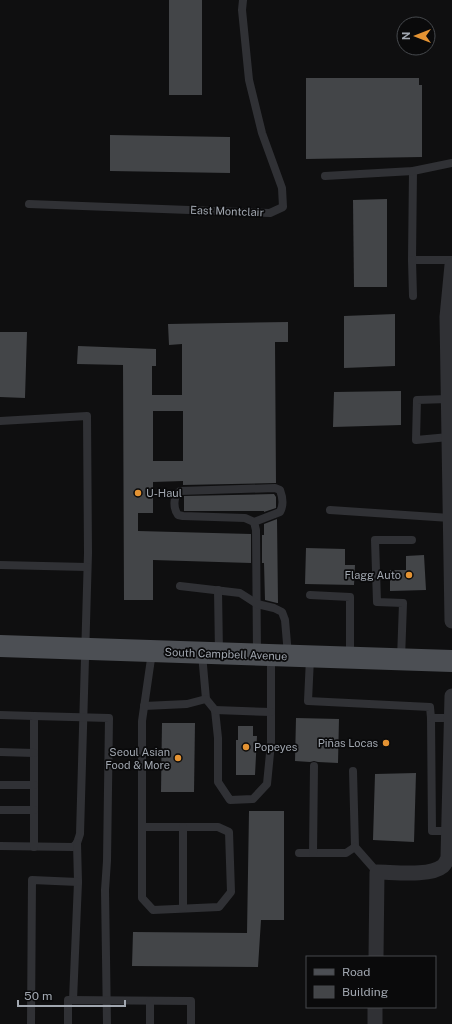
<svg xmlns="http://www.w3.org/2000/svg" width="452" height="1024" viewBox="0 0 452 1024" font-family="'Public Sans',sans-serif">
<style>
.building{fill:#434548;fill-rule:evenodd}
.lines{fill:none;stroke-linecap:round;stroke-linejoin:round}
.service{stroke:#303135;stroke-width:8}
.minor{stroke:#303135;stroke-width:15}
.primary{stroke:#4c4f54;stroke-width:22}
.poi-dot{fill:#e49333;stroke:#0a0a0b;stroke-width:1.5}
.labels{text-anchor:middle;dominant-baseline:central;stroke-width:3.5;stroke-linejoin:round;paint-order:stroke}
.street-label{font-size:11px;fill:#a1a7b0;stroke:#0a0a0b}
.poi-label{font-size:11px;fill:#a1a7b0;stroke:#0a0a0b;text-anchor:end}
</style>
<rect width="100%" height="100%" fill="#0f0f10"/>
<g class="building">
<rect x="169" y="0" width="33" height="95"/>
<path d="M 306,78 L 419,78 L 419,85 L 422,85 L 422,157 L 306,159 Z"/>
<path d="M 110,135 L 230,137 L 230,173 L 110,171 Z"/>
<path d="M 387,199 L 387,287 L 354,287 L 353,200 Z"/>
<path d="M 395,314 L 395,366 L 344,368 L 344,316 Z"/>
<path d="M 288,322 L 288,342 L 275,342 L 276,483 L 183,485 L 183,481 L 153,482 L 153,513 L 138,513 L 138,531 L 251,534 L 251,563 L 153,560 L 153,600 L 124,600 L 123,365 L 77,364 L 78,346 L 156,349 L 156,366 L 152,366 L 152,395 L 182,395 L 182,344 L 169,345 L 168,324 ZM 153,411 L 183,411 L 183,461 L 153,461 Z"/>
<path d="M 0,332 L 27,332 L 25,398 L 0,397 Z"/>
<path d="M 401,391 L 401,425 L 333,427 L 334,392 Z"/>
<path d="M 274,494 L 276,497 L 276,508 L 264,512 L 264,511 L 184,511 L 184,496 Z"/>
<path d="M 277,519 L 278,603 L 277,603 L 265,600 L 264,563 L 262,563 L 262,535 L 264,535 L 264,524 Z"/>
<path d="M 306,548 L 345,549 L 345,565 L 355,565 L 354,585 L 305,584 Z"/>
<path d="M 424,555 L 426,590 L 390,591 L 390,570 L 406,570 L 406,556 Z"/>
<path d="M 296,718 L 339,719 L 338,763 L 318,762 L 314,761 L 310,762 L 295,761 Z"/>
<path d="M 162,723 L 195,723 L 194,792 L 161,792 Z"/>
<path d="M 238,726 L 253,726 L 253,736 L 257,736 L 255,775 L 236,775 L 236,740 L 238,740 Z"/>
<path d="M 416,773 L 414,842 L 373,840 L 375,774 Z"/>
<path d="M 249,811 L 284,811 L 284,920 L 261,920 L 258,967 L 132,966 L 133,932 L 247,933 Z"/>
</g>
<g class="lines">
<g class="service">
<path d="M 413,171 L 412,260 L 452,260"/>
<path d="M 325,176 L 413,171 L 452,163"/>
<path d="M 29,204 L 270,213 L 283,207 L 282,188 L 262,133 L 249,80 L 242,10 L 243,0"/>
<path d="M 412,260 L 413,296"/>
<path d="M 448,399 L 417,400 L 416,440 L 449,437"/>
<path d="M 0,421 L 87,416 L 88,553 L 80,834 L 77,843 L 73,847 L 0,846"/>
<path d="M 330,510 L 450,518"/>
<path d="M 254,522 L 280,512 C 284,505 283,498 280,490 L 275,488 L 180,491 C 173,496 173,508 178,515 L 183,516 L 245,518 L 254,522 L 256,530 L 257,654"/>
<path d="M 0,565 L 87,567"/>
<path d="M 180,586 L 240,593 L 257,604 L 274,608 L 282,612 L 285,620 L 288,655"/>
<path d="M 218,590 L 219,653"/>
<path d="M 310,595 L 350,597 L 350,657"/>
<path d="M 202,654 L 206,699 L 215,710 L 218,738 L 218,782 L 230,800 L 253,799 L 267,784 L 271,743 L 271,656"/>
<path d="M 310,658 L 308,701 L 430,707 L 431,718 L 432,831 L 449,831"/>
<path d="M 401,659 L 403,603 L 377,602 L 375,540 L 412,540"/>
<path d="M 144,706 L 187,704 L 206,699"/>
<path d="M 215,710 L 271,712"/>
<path d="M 0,715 L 34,716 L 34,847"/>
<path d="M 34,716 L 109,718 L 107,861 L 105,890 L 107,1024"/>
<path d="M 431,718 L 452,718"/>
<path d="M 0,752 L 34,753"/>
<path d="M 353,771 L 355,847"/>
<path d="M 0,785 L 34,785"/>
<path d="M 0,810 L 34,810"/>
<path d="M 142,827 L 218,827 L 229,832 L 231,892 L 219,907 L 153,910 L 142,898 L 142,721 L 152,652"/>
<path d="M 299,853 L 346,853 L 355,847 L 377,872"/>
<path d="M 313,853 L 314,766"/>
<path d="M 183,908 L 183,827"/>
<path d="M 73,1000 L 78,882 L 77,843"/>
<path d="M 31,1024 L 32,880 L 78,882"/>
<path d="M 68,1024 L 68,1000 L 191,1001 L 191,1024"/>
<path d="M 150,1024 L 150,1001"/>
</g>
<g class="minor">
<path d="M 452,265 L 447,317 L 452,621"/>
<path d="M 376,957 L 377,872 C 393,872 430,877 443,866 C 445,864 447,860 448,858 L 452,696"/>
<path d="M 375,1024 L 375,1007"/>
</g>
<path class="primary" d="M 0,646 L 452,661"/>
</g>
<g class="poi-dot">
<circle cx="138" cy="493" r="4"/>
<circle cx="409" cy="575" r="4"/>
<circle cx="386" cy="743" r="4"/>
<circle cx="246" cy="747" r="4"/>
<circle cx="178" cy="758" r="4"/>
</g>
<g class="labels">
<g class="street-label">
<text transform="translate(227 211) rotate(2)">East Montclair</text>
<text transform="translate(226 654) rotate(2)">South Campbell Avenue</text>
</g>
<g class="poi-label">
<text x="146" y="493" text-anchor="start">U-Haul</text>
<text x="401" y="575">Flagg Auto</text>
<text x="378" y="743">Piñas Locas</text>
<text x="254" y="747" text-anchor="start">Popeyes</text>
<text x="170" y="752">Seoul Asian<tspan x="170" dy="13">Food &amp; More</tspan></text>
</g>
</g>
<rect x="306" y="956" width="130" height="52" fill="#0a0a0b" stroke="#46494d"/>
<rect x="314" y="969" width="20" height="6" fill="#4c4f54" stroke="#46494d"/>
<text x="342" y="976" font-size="12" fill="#a1a7b0">Road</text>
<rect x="314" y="986" width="20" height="12" fill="#434548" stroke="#46494d"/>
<text x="342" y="996" font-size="12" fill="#a1a7b0">Building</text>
<g transform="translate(416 36) rotate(270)"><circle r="19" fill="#0a0a0b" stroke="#46494d"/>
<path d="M0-3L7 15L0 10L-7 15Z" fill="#e49333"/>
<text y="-6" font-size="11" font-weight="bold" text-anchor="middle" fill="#a1a7b0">N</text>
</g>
<path d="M18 1000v6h107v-6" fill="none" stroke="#a1a7b0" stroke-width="2"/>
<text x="24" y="1000" font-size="12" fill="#a1a7b0" stroke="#0a0a0b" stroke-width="3" paint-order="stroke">50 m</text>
</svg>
